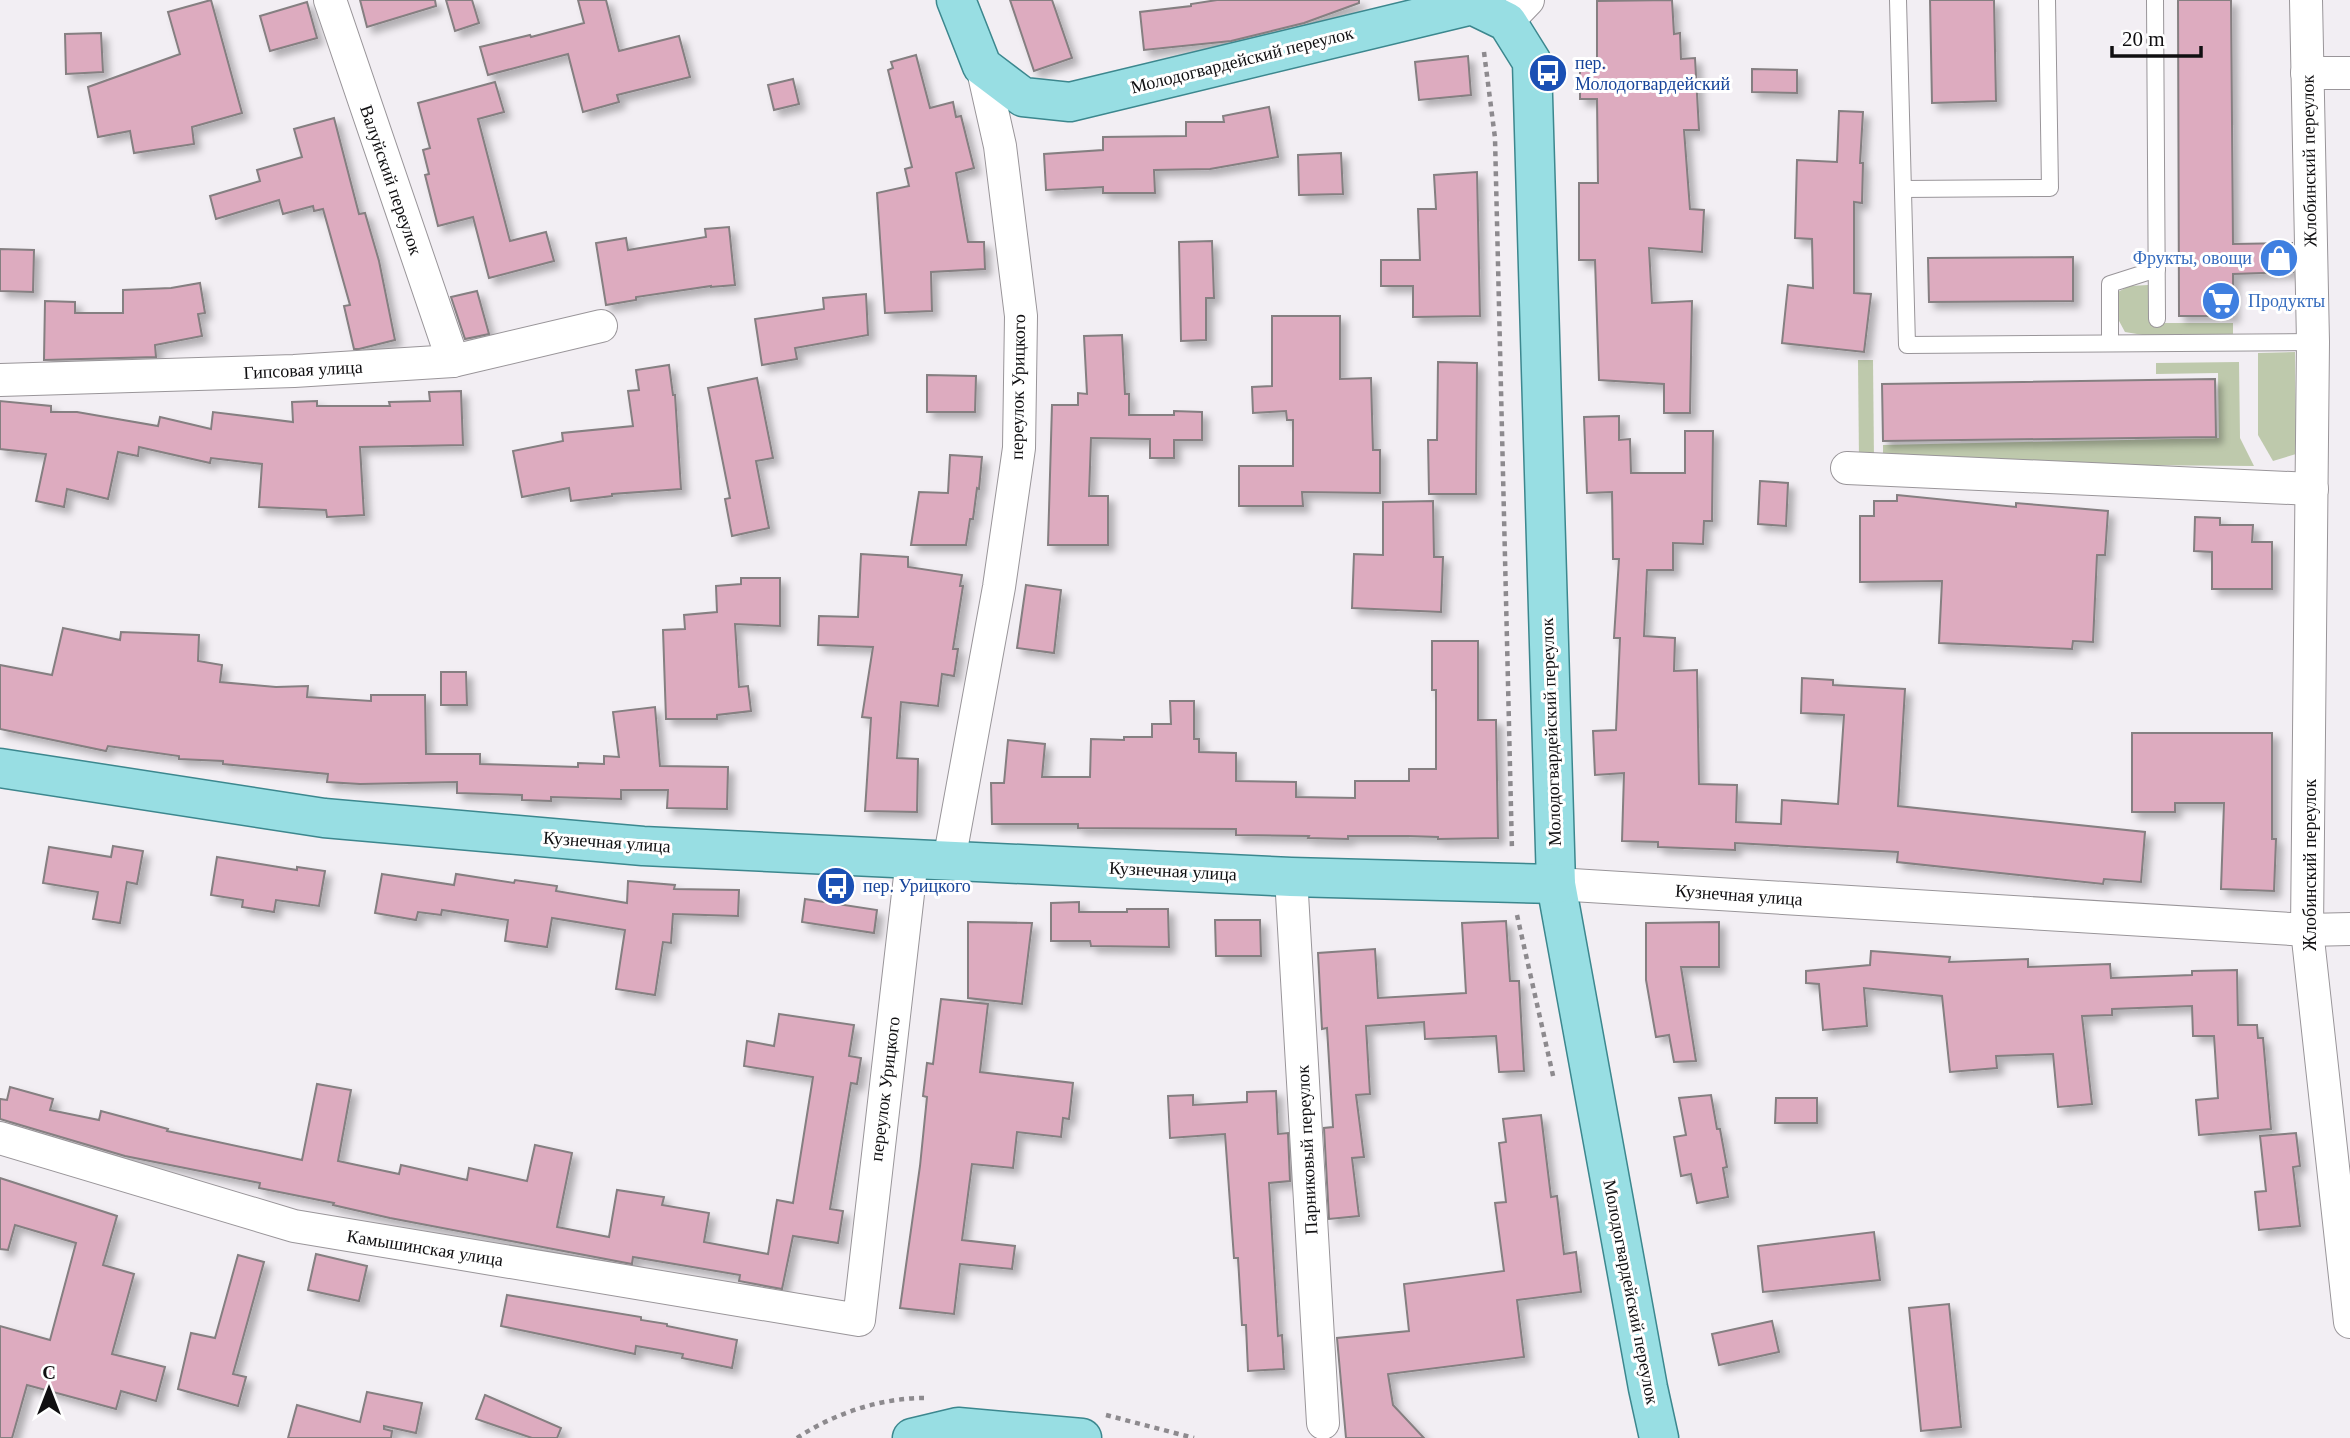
<svg xmlns="http://www.w3.org/2000/svg" width="2350" height="1438" viewBox="0 0 2350 1438" font-family="Georgia,serif">
<style>
.green{fill:#bec9ac}
.building{fill:#ddabbf;stroke:#857f81;stroke-width:2;filter:url(#shadow)}
.lines{fill:none;stroke-linecap:round;stroke-linejoin:round}
.lane-casing{stroke:#999599;stroke-width:18}
.street-casing{stroke:#999599;stroke-width:34}
.primary-casing{stroke:#3c878e;stroke-width:41}
.path{stroke:#8d8a8e;stroke-width:4.5;stroke-dasharray:5 5;stroke-linecap:butt}
.lane{stroke:#fff;stroke-width:16}
.street{stroke:#fff;stroke-width:32}
.primary{stroke:#98dee3;stroke-width:38}
.labels{text-anchor:middle;dominant-baseline:central;stroke-width:6;stroke-linejoin:round;paint-order:stroke}
.street-label{font-size:18px;fill:#100f11;stroke:#fff}
.transit-label{font-size:18px;fill:#164399;stroke:#fff;text-anchor:start}
.shop-label{font-size:18px;fill:#366cbe;stroke:#fff;text-anchor:end}
</style>
<defs>
<filter id="shadow"><feDropShadow dx="6" dy="6" stdDeviation="3.5" flood-color="#0004"/></filter>
</defs>
<rect width="100%" height="100%" fill="#f2eef3"/>
<g class="green">
<path d="M 2148,285 L 2149,323 L 2233,323 L 2233,335 L 2149,336 L 2125,332 L 2118,319 L 2118,292 L 2129,286 Z"/>
<path d="M 2295,352 L 2296,454 L 2273,461 L 2258,435 L 2258,353 Z"/>
<path d="M 1858,360 L 1873,360 L 1874,461 L 1859,461 Z"/>
<path d="M 2239,362 L 2240,438 L 2254,466 L 1883,463 L 1883,445 L 2219,438 L 2218,373 L 2156,374 L 2156,363 Z"/>
</g>
<g class="building">
<path d="M 211,0 L 242,113 L 192,127 L 194,144 L 134,153 L 130,131 L 98,137 L 88,87 L 180,54 L 168,12 Z"/>
<path d="M 360,0 L 435,0 L 436,6 L 367,27 Z"/>
<path d="M 446,0 L 472,0 L 479,23 L 455,31 Z"/>
<path d="M 578,0 L 606,0 L 619,51 L 679,36 L 690,77 L 617,95 L 619,102 L 583,112 L 568,54 L 488,75 L 480,47 L 530,35 L 531,37 L 584,23 Z"/>
<path d="M 1010,0 L 1052,0 L 1072,58 L 1034,71 Z"/>
<path d="M 1217,0 L 1359,0 L 1359,3 L 1304,23 L 1231,41 L 1144,50 L 1140,12 L 1191,6 L 1191,4 Z"/>
<path d="M 1672,0 L 1674,34 L 1680,33 L 1681,59 L 1695,58 L 1699,130 L 1684,130 L 1690,209 L 1704,210 L 1702,252 L 1649,248 L 1652,303 L 1692,301 L 1690,413 L 1664,413 L 1664,384 L 1599,380 L 1595,260 L 1579,260 L 1579,183 L 1598,183 L 1597,99 L 1580,99 L 1580,71 L 1597,71 L 1597,1 Z"/>
<path d="M 1930,0 L 1994,0 L 1996,101 L 1932,103 Z"/>
<path d="M 2178,0 L 2231,0 L 2233,244 L 2292,243 L 2293,272 L 2233,274 L 2233,316 L 2179,316 Z"/>
<path d="M 307,2 L 317,38 L 270,51 L 260,16 Z"/>
<path d="M 101,33 L 103,72 L 66,74 L 65,34 Z"/>
<path d="M 916,55 L 930,108 L 953,102 L 956,117 L 961,116 L 974,168 L 956,173 L 968,242 L 984,242 L 985,269 L 931,272 L 932,311 L 885,313 L 877,193 L 909,186 L 905,169 L 912,167 L 888,70 L 893,68 L 891,62 Z"/>
<path d="M 1468,56 L 1471,95 L 1419,100 L 1415,62 Z"/>
<path d="M 1752,69 L 1797,70 L 1797,93 L 1752,92 Z"/>
<path d="M 793,79 L 799,104 L 774,110 L 768,85 Z"/>
<path d="M 495,82 L 504,112 L 478,119 L 510,241 L 546,232 L 554,261 L 489,278 L 473,217 L 438,226 L 425,175 L 429,174 L 423,150 L 430,148 L 418,103 Z"/>
<path d="M 1269,107 L 1278,157 L 1210,169 L 1154,170 L 1155,193 L 1103,193 L 1103,187 L 1046,190 L 1044,154 L 1103,150 L 1103,137 L 1186,136 L 1186,122 L 1224,122 L 1223,116 Z"/>
<path d="M 1839,111 L 1863,112 L 1860,163 L 1863,163 L 1862,203 L 1854,202 L 1854,293 L 1871,294 L 1864,352 L 1782,343 L 1788,285 L 1813,288 L 1812,239 L 1795,238 L 1797,160 L 1837,162 Z"/>
<path d="M 334,118 L 359,214 L 365,213 L 379,261 L 395,340 L 359,349 L 354,349 L 344,306 L 350,305 L 323,209 L 314,211 L 313,206 L 283,214 L 279,200 L 216,219 L 210,196 L 260,181 L 257,170 L 302,157 L 294,129 Z"/>
<path d="M 1341,153 L 1343,194 L 1299,195 L 1298,155 Z"/>
<path d="M 1477,172 L 1480,316 L 1413,317 L 1413,286 L 1381,286 L 1381,260 L 1420,260 L 1418,209 L 1436,209 L 1434,175 Z"/>
<path d="M 729,227 L 735,285 L 711,287 L 711,286 L 636,297 L 636,300 L 606,305 L 596,243 L 626,238 L 628,250 L 706,237 L 705,229 Z"/>
<path d="M 1212,241 L 1214,298 L 1206,298 L 1206,340 L 1181,341 L 1179,242 Z"/>
<path d="M 0,249 L 34,250 L 33,292 L 0,291 Z"/>
<path d="M 2073,257 L 2073,301 L 1929,302 L 1928,258 Z"/>
<path d="M 200,283 L 205,313 L 198,314 L 202,336 L 155,345 L 156,357 L 44,360 L 45,301 L 75,302 L 75,313 L 123,313 L 123,290 L 171,288 Z"/>
<path d="M 477,291 L 489,334 L 465,339 L 451,297 Z"/>
<path d="M 866,294 L 868,335 L 795,348 L 797,359 L 762,365 L 755,319 L 824,309 L 823,298 Z"/>
<path d="M 1272,316 L 1340,316 L 1340,379 L 1371,378 L 1373,450 L 1380,450 L 1380,493 L 1302,492 L 1303,506 L 1239,506 L 1239,466 L 1293,466 L 1293,420 L 1287,420 L 1286,411 L 1253,413 L 1252,387 L 1272,386 Z"/>
<path d="M 1122,335 L 1125,394 L 1129,394 L 1129,415 L 1174,415 L 1174,411 L 1202,412 L 1202,440 L 1174,440 L 1174,458 L 1150,458 L 1150,439 L 1091,438 L 1089,496 L 1108,496 L 1108,545 L 1048,545 L 1052,405 L 1078,405 L 1078,393 L 1087,394 L 1084,336 Z"/>
<path d="M 1438,362 L 1477,363 L 1476,494 L 1429,494 L 1428,440 L 1437,440 Z"/>
<path d="M 669,365 L 673,395 L 675,395 L 681,489 L 612,494 L 612,496 L 571,501 L 569,488 L 522,497 L 513,451 L 563,441 L 562,433 L 633,426 L 628,391 L 639,390 L 636,370 Z"/>
<path d="M 927,375 L 976,376 L 975,412 L 927,412 Z"/>
<path d="M 757,378 L 773,458 L 756,461 L 769,528 L 732,536 L 725,499 L 730,498 L 708,388 Z"/>
<path d="M 2215,379 L 2216,437 L 1883,441 L 1882,384 Z"/>
<path d="M 461,391 L 463,445 L 360,447 L 364,515 L 327,517 L 326,510 L 259,507 L 262,464 L 211,458 L 210,463 L 139,447 L 138,456 L 118,452 L 108,499 L 67,489 L 64,507 L 36,501 L 46,454 L 0,449 L 0,401 L 51,406 L 51,412 L 77,412 L 158,426 L 160,417 L 211,429 L 213,412 L 293,422 L 292,402 L 317,401 L 317,406 L 390,406 L 389,402 L 430,401 L 429,392 Z"/>
<path d="M 1619,416 L 1619,440 L 1630,439 L 1631,473 L 1685,473 L 1685,431 L 1713,431 L 1712,521 L 1704,521 L 1703,544 L 1673,543 L 1673,570 L 1647,570 L 1644,636 L 1675,638 L 1674,671 L 1697,670 L 1699,784 L 1737,785 L 1736,822 L 1781,824 L 1782,800 L 1838,804 L 1844,715 L 1801,713 L 1802,678 L 1833,680 L 1833,685 L 1905,689 L 1898,806 L 2145,832 L 2141,882 L 2104,879 L 2103,884 L 1897,862 L 1898,852 L 1735,843 L 1735,850 L 1658,847 L 1658,842 L 1622,841 L 1624,773 L 1595,775 L 1593,731 L 1616,730 L 1620,638 L 1614,638 L 1619,559 L 1613,559 L 1612,492 L 1587,493 L 1584,417 Z"/>
<path d="M 950,455 L 982,457 L 979,489 L 977,488 L 973,519 L 970,519 L 966,545 L 911,545 L 919,492 L 948,493 Z"/>
<path d="M 1760,481 L 1788,483 L 1786,526 L 1758,524 Z"/>
<path d="M 1897,495 L 2016,507 L 2016,503 L 2108,511 L 2105,555 L 2097,555 L 2093,642 L 2073,641 L 2072,649 L 1939,643 L 1942,581 L 1860,582 L 1860,516 L 1874,516 L 1874,501 L 1897,501 Z"/>
<path d="M 1433,501 L 1434,557 L 1443,557 L 1441,612 L 1352,608 L 1354,554 L 1383,555 L 1383,502 Z"/>
<path d="M 2195,517 L 2220,518 L 2220,525 L 2253,525 L 2252,542 L 2272,542 L 2272,589 L 2212,589 L 2212,552 L 2194,551 Z"/>
<path d="M 861,554 L 908,557 L 908,567 L 962,575 L 960,586 L 963,586 L 953,649 L 958,649 L 954,676 L 942,674 L 938,706 L 901,702 L 897,758 L 918,759 L 917,812 L 865,811 L 871,718 L 862,717 L 873,647 L 818,645 L 819,616 L 858,617 Z"/>
<path d="M 741,578 L 780,578 L 780,626 L 735,624 L 739,687 L 748,686 L 751,711 L 717,715 L 717,719 L 666,719 L 663,630 L 685,629 L 684,615 L 717,612 L 716,586 L 741,584 Z"/>
<path d="M 1026,585 L 1061,590 L 1054,653 L 1017,648 Z"/>
<path d="M 63,628 L 120,640 L 121,632 L 199,635 L 198,661 L 222,665 L 220,682 L 276,687 L 308,686 L 307,697 L 371,701 L 371,695 L 425,695 L 426,754 L 480,754 L 480,764 L 578,767 L 578,763 L 604,764 L 604,756 L 619,757 L 613,712 L 655,707 L 660,766 L 728,767 L 727,809 L 667,808 L 668,790 L 621,790 L 621,799 L 551,797 L 551,801 L 522,800 L 522,795 L 457,793 L 457,782 L 360,784 L 327,782 L 328,774 L 223,764 L 223,761 L 179,759 L 179,756 L 108,746 L 106,751 L 0,729 L 0,665 L 52,675 Z"/>
<path d="M 1432,641 L 1478,641 L 1478,720 L 1496,720 L 1498,838 L 1438,839 L 1438,837 L 1408,836 L 1348,836 L 1348,839 L 1308,838 L 1309,836 L 1236,835 L 1236,829 L 1078,828 L 1078,824 L 992,824 L 991,783 L 1004,783 L 1008,740 L 1045,744 L 1042,777 L 1090,777 L 1091,739 L 1124,740 L 1124,737 L 1152,737 L 1152,724 L 1171,724 L 1170,701 L 1194,701 L 1194,739 L 1199,739 L 1199,752 L 1236,753 L 1236,781 L 1296,782 L 1296,797 L 1355,798 L 1355,781 L 1409,781 L 1409,769 L 1436,769 L 1436,690 L 1432,690 Z"/>
<path d="M 441,672 L 466,672 L 467,705 L 441,705 Z"/>
<path d="M 2132,733 L 2272,733 L 2272,839 L 2276,839 L 2274,891 L 2221,889 L 2224,803 L 2175,803 L 2175,812 L 2132,812 Z"/>
<path d="M 113,846 L 143,851 L 137,884 L 127,882 L 120,923 L 93,919 L 98,892 L 43,883 L 49,847 L 111,857 Z"/>
<path d="M 217,857 L 297,870 L 297,867 L 325,871 L 319,906 L 276,900 L 274,912 L 242,907 L 243,900 L 211,895 Z"/>
<path d="M 382,874 L 454,885 L 456,874 L 514,883 L 515,880 L 557,886 L 556,891 L 627,903 L 628,881 L 675,885 L 674,889 L 739,890 L 738,916 L 673,914 L 671,943 L 663,942 L 655,995 L 616,989 L 625,930 L 552,918 L 547,947 L 505,941 L 508,920 L 442,910 L 441,915 L 418,912 L 416,920 L 375,913 Z"/>
<path d="M 805,899 L 877,910 L 874,933 L 802,922 Z"/>
<path d="M 1079,902 L 1079,912 L 1127,912 L 1127,909 L 1168,909 L 1169,947 L 1091,946 L 1090,941 L 1051,941 L 1051,903 Z"/>
<path d="M 1215,920 L 1260,920 L 1261,956 L 1216,956 Z"/>
<path d="M 1506,921 L 1510,981 L 1519,981 L 1524,1071 L 1499,1072 L 1496,1036 L 1425,1039 L 1424,1022 L 1366,1026 L 1370,1094 L 1356,1095 L 1364,1157 L 1352,1158 L 1359,1216 L 1329,1219 L 1324,1128 L 1333,1127 L 1327,1028 L 1322,1029 L 1318,953 L 1375,949 L 1378,998 L 1466,993 L 1462,923 Z"/>
<path d="M 968,922 L 1032,923 L 1022,1004 L 968,998 Z"/>
<path d="M 1719,922 L 1719,967 L 1681,967 L 1696,1061 L 1674,1062 L 1669,1035 L 1656,1037 L 1646,980 L 1646,923 Z"/>
<path d="M 1871,951 L 1950,957 L 1949,962 L 2028,959 L 2028,967 L 2110,964 L 2111,978 L 2192,975 L 2192,971 L 2237,970 L 2238,1025 L 2257,1025 L 2258,1038 L 2263,1038 L 2271,1129 L 2199,1135 L 2196,1100 L 2218,1098 L 2214,1036 L 2193,1036 L 2192,1006 L 2112,1009 L 2112,1015 L 2082,1016 L 2092,1104 L 2058,1107 L 2053,1054 L 1996,1056 L 1997,1068 L 1950,1072 L 1942,996 L 1864,988 L 1867,1026 L 1823,1030 L 1819,984 L 1806,983 L 1806,971 L 1870,965 Z"/>
<path d="M 941,999 L 988,1004 L 980,1072 L 1073,1083 L 1069,1119 L 1063,1118 L 1061,1137 L 1017,1132 L 1013,1168 L 972,1164 L 962,1240 L 1015,1246 L 1012,1269 L 960,1264 L 954,1314 L 900,1308 L 920,1166 L 927,1097 L 923,1096 L 927,1063 L 933,1064 Z"/>
<path d="M 779,1014 L 854,1025 L 849,1056 L 861,1058 L 857,1084 L 851,1083 L 830,1209 L 843,1211 L 838,1243 L 793,1236 L 782,1289 L 739,1281 L 740,1275 L 633,1257 L 632,1264 L 390,1218 L 333,1205 L 334,1203 L 259,1188 L 260,1183 L 125,1156 L 0,1119 L 0,1099 L 7,1100 L 10,1087 L 53,1099 L 50,1110 L 99,1120 L 101,1111 L 168,1129 L 167,1131 L 302,1160 L 317,1084 L 351,1090 L 338,1161 L 399,1174 L 401,1165 L 467,1180 L 469,1168 L 527,1181 L 535,1145 L 572,1153 L 557,1227 L 609,1237 L 617,1190 L 664,1197 L 662,1205 L 709,1213 L 704,1242 L 768,1254 L 777,1200 L 793,1203 L 813,1077 L 744,1066 L 747,1041 L 774,1046 Z"/>
<path d="M 1276,1091 L 1278,1134 L 1288,1133 L 1290,1181 L 1269,1183 L 1278,1336 L 1282,1335 L 1284,1369 L 1248,1371 L 1246,1325 L 1242,1325 L 1238,1258 L 1234,1258 L 1225,1134 L 1170,1138 L 1168,1096 L 1193,1095 L 1193,1105 L 1247,1102 L 1247,1092 Z"/>
<path d="M 1711,1095 L 1717,1129 L 1720,1129 L 1727,1167 L 1723,1168 L 1728,1197 L 1697,1203 L 1691,1174 L 1681,1176 L 1674,1137 L 1686,1135 L 1679,1098 Z"/>
<path d="M 1776,1098 L 1817,1098 L 1817,1123 L 1775,1123 Z"/>
<path d="M 1541,1115 L 1551,1197 L 1557,1196 L 1564,1254 L 1576,1252 L 1581,1292 L 1517,1300 L 1524,1357 L 1388,1374 L 1393,1405 L 1424,1438 L 1346,1438 L 1337,1338 L 1409,1331 L 1404,1284 L 1504,1271 L 1495,1203 L 1506,1202 L 1499,1143 L 1506,1142 L 1503,1119 Z"/>
<path d="M 2296,1133 L 2300,1166 L 2293,1167 L 2300,1226 L 2259,1230 L 2255,1192 L 2266,1191 L 2260,1136 Z"/>
<path d="M 0,1178 L 117,1216 L 103,1265 L 134,1274 L 112,1354 L 165,1367 L 156,1401 L 121,1391 L 116,1409 L 27,1385 L 12,1438 L 0,1438 L 0,1326 L 50,1340 L 76,1243 L 15,1225 L 8,1250 L 0,1249 Z"/>
<path d="M 1874,1232 L 1880,1280 L 1763,1292 L 1758,1246 Z"/>
<path d="M 316,1254 L 367,1266 L 359,1301 L 308,1290 Z"/>
<path d="M 238,1255 L 264,1262 L 233,1374 L 246,1377 L 238,1406 L 178,1389 L 191,1333 L 215,1338 Z"/>
<path d="M 507,1295 L 641,1317 L 641,1320 L 667,1324 L 667,1326 L 737,1340 L 732,1368 L 682,1358 L 683,1354 L 636,1346 L 635,1354 L 501,1326 Z"/>
<path d="M 1949,1304 L 1961,1427 L 1921,1431 L 1909,1308 Z"/>
<path d="M 1772,1321 L 1779,1352 L 1719,1365 L 1712,1334 Z"/>
<path d="M 367,1392 L 422,1403 L 416,1433 L 384,1426 L 384,1429 L 392,1431 L 391,1438 L 288,1438 L 297,1405 L 360,1422 Z"/>
<path d="M 485,1395 L 561,1428 L 557,1438 L 532,1438 L 476,1419 Z"/>
</g>
<g class="lines">
<g class="lane-casing">
<g id="lane">
<path d="M 1898,0 L 1907,345 L 2313,342"/>
<path d="M 2155,0 L 2157,319"/>
<path d="M 1903,189 L 2050,188 L 2047,0"/>
<path d="M 2110,342 L 2110,284 L 2157,269"/>
</g>
</g>
<g class="street-casing">
<g id="street">
<path d="M 330,0 L 453,361"/>
<path d="M 2306,0 L 2313,342 L 2307,930 L 2350,1322"/>
<path d="M 1507,22 L 1528,0"/>
<path d="M 2307,73 L 2350,73"/>
<path d="M 0,380 L 294,371 L 453,361 L 601,326"/>
<path d="M 1847,468 L 2312,489"/>
<path d="M 949,861 L 999,587 L 1019,448 L 1021,316 L 1000,146 L 982,66"/>
<path d="M 1291,877 L 1323,1423"/>
<path d="M 1556,884 L 2307,930 L 2350,929"/>
<path d="M 0,1138 L 294,1226 L 859,1320 L 912,859"/>
</g>
</g>
<g class="primary-casing">
<g id="primary">
<path d="M 956,0 L 982,66 L 1023,97 L 1070,102 L 1472,5 L 1507,22 L 1532,62 L 1556,884 L 1648,1388 L 1659,1438"/>
<path d="M 0,768 L 324,818 L 643,846 L 1291,877 L 1556,884"/>
<path d="M 912,1438 L 958,1427 L 1082,1438"/>
</g>
</g>
<g class="path">
<path d="M 1484,52 L 1495,138 L 1512,851"/>
<path d="M 1517,915 L 1554,1080"/>
<path d="M 1106,1415 L 1194,1438"/>
<path d="M 797,1438 C 833,1414 880,1398 924,1398"/>
</g>
<use href="#lane" class="lane"/>
<use href="#street" class="street"/>
<use href="#primary" class="primary"/>
</g>
<defs>
<g id="bus-disc" transform="scale(2.0125)"><circle r="9.5" fill="#1a4fb4" stroke="#fff"/><path d="M-5-6H5V4H4V6H2V4H-2V6H-4V4H-5ZM-3.5-4V0h7V-4ZM-3.5 1.2v1.5H-2V1.2ZM2 1.2v1.5H3.5V1.2Z" fill="#fff"/></g>
<g id="shop-disc" transform="scale(2.0125)"><circle r="9.5" fill="#3f7fe0" stroke="#fff"/><path d="M-5-2.5h2.3a2.7 3.5 0 0 1 5.4 0H5L5.5 6h-11ZM-1.5-2.5h3a1.5 2.3 0 0 0-3 0Z" fill="#fff"/></g>
<g id="supermarket-disc" transform="scale(2.0125)"><circle r="9.5" fill="#3f7fe0" stroke="#fff"/><path d="M-6-5.5h2.5l.6 2H6L4.5 2H-2.5L-4.4-4H-6ZM-1.5 3.2a1.3 1.3 0 1 0 .1 0ZM3 3.2a1.3 1.3 0 1 0 .1 0Z" fill="#fff"/></g>
</defs>
<g fill-rule="evenodd">
<use href="#bus-disc" x="1548" y="73"/>
<use href="#shop-disc" x="2279" y="258"/>
<use href="#supermarket-disc" x="2221" y="301"/>
<use href="#bus-disc" x="836" y="886"/>
</g>
<g class="labels">
<g class="street-label">
<text transform="translate(1242 60) rotate(-14)">Молодогвардейский переулок</text>
<text transform="translate(2309 161) rotate(-91)">Жлобинский переулок</text>
<text transform="translate(391 180) rotate(71)">Валуйский переулок</text>
<text transform="translate(303 370) rotate(-3)">Гипсовая улица</text>
<text transform="translate(1018 387) rotate(-89)">переулок Урицкого</text>
<text transform="translate(1551 732) rotate(-92)">Молодогвардейский переулок</text>
<text transform="translate(607 842) rotate(4)">Кузнечная улица</text>
<text transform="translate(2310 865) rotate(-90)">Жлобинский переулок</text>
<text transform="translate(1173 871) rotate(3)">Кузнечная улица</text>
<text transform="translate(1739 895) rotate(4)">Кузнечная улица</text>
<text transform="translate(885 1089) rotate(-83)">переулок Урицкого</text>
<text transform="translate(1307 1150) rotate(-93)">Парниковый переулок</text>
<text transform="translate(425 1248) rotate(9)">Камышинская улица</text>
<text transform="translate(1631 1292) rotate(79)">Молодогвардейский переулок</text>
</g>
<g class="transit-label">
<text x="1575" y="63">пер.<tspan x="1575" dy="21">Молодогвардейский</tspan></text>
<text x="863" y="886">пер. Урицкого</text>
</g>
<g class="shop-label">
<text x="2252" y="258">Фрукты, овощи</text>
<text x="2248" y="301" text-anchor="start">Продукты</text>
</g>
</g>
<g transform="translate(49 1389)" stroke="#ffffff" stroke-width="5" paint-order="stroke">
<path d="M0-5L12 26L0 18L-12 26Z" fill="#100f11"/>
<text y="-10" font-size="19" font-weight="bold" text-anchor="middle" fill="#100f11">С</text>
</g>
<path d="M2112 46v10h89v-10" fill="none" stroke="#100f11" stroke-width="3.5"/>
<text x="2122" y="46" font-size="21" fill="#100f11" stroke="#ffffff" stroke-width="5" paint-order="stroke">20 m</text>
</svg>
